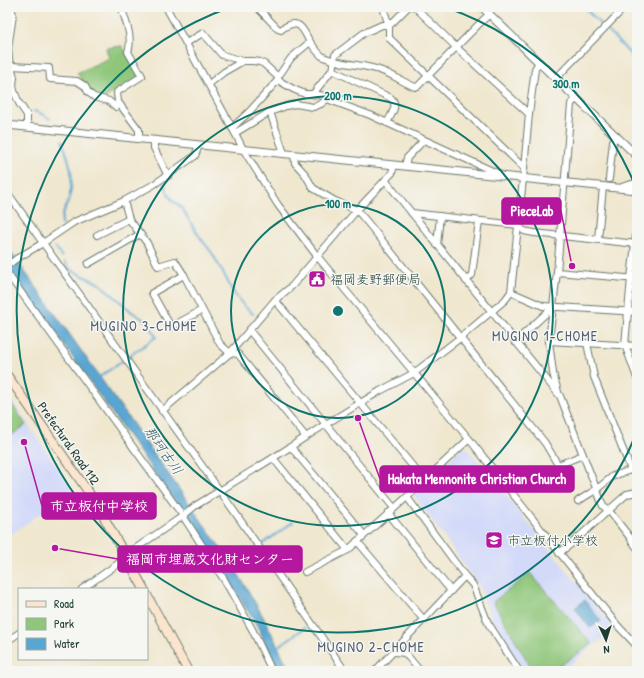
<svg xmlns="http://www.w3.org/2000/svg" width="644" height="678" viewBox="0 0 644 678" font-family="'Patrick Hand','Klee One',sans-serif">
<style>
.built{fill:#d2d9f9}
.green{fill:#8fc679;stroke:#578256}
.water{fill:#5aa6d2;stroke:#3c7283}
.lines{fill:none;stroke-linecap:round;stroke-linejoin:round}
.stream{stroke:#5aa6d2;stroke-width:2}
.minor-casing{stroke:#68786a;stroke-width:8}
.tertiary-casing{stroke:#68786a;stroke-width:9}
.secondary-casing{stroke:#68786a;stroke-width:10}
.minor{stroke:#fff;stroke-width:6}
.tertiary{stroke:#fff;stroke-width:7}
.secondary{stroke:#fce5cf;stroke-width:8}
.ring{fill:none;stroke:#0f766e;stroke-width:2}
.labels{text-anchor:middle;dominant-baseline:central;stroke-width:3;stroke-linejoin:round;paint-order:stroke}
.poi-label{font-size:13px;fill:#1f3d34;stroke:#f6f6f2;text-anchor:start}
.street-label{font-size:13px;fill:#1f3d34;stroke:#f6f6f2}
.neighbourhood-label{font-size:14px;letter-spacing:1px;fill:#526073;stroke:#f6f6f2}
.water-label{font-size:14px;font-style:italic;fill:#315c63;stroke:#f6f6f2}
.centre{fill:#0f766e;stroke:#f6f6f2;stroke-width:2}
.ring-label{font-size:12px;text-anchor:middle;font-weight:bold;fill:#0f766e;stroke:#f6f6f2;stroke-width:3;stroke-linejoin:round;paint-order:stroke}
.leader{fill:none;stroke:#b5179e;stroke-width:1.5}
.callout-dot{fill:#b5179e;stroke:#f6f6f2;stroke-width:1.5}
.callout{fill:#b5179e;stroke:#b5179e;stroke-width:1.5}
.callout-label{font-size:14px;text-anchor:middle;font-weight:bold;fill:#fff}
</style>
<rect width="100%" height="100%" fill="#f6f6f2"/>
<filter id="ink" filterUnits="userSpaceOnUse"><feTurbulence type="fractalNoise" baseFrequency=".025" numOctaves="2"/><feDisplacementMap in="SourceGraphic" scale="8" xChannelSelector="R" yChannelSelector="G"/><feConvolveMatrix kernelMatrix="1 2 1 2 8 2 1 2 1" color-interpolation-filters="sRGB"/></filter>
<filter id="wash" filterUnits="userSpaceOnUse"><feTurbulence type="fractalNoise" baseFrequency=".012" numOctaves="4" result="noise"/><feDisplacementMap in="SourceGraphic" scale="16" xChannelSelector="R" yChannelSelector="G"/><feGaussianBlur stdDeviation="0.9" result="paint"/><feColorMatrix in="noise" values="0 0 0 0 0 0 0 0 0 0 0 0 0 0 0 0 0 1.4 0 .05"/><feComposite in="paint" operator="in"/></filter>
<g filter="url(#wash)">
<rect width="100%" height="100%" fill="#f0e7cf"/>
<g class="built">
<path d="M 7,394 L 73,490 L 7,537 Z"/>
<path d="M 462,448 L 467,448 L 615,629 L 562,671 L 523,671 L 494,626 L 479,586 L 413,494 Z"/>
</g>
<g class="green">
<path d="M 122,46 L 139,73 L 138,77 L 105,98 L 95,96 L 89,90 L 77,73 L 109,58 L 106,48 Z"/>
<path d="M 7,397 L 26,425 L 7,438 Z"/>
<path d="M 530,573 L 592,644 L 552,671 L 533,671 L 493,602 Z"/>
</g>
<g class="water">
<path d="M 7,247 L 39,291 L 232,564 L 249,592 L 266,622 L 290,671 L 278,671 L 258,627 L 239,597 L 223,570 L 64,345 L 28,299 L 7,265 Z"/>
<path d="M 585,600 L 601,621 L 590,628 L 575,608 Z"/>
</g>
<g class="lines">
<g class="stream">
<path d="M 584,7 L 600,24"/>
<path d="M 608,31 L 637,61"/>
<path d="M 34,111 L 42,114 L 50,119"/>
<path d="M 7,139 L 10,136"/>
<path d="M 62,141 C 70,163 75,175 69,199 C 66,208 60,215 62,225"/>
<path d="M 164,183 L 169,196 L 173,201 L 181,207 L 199,236 L 212,253 L 227,280 L 233,292 L 243,305 L 253,314"/>
<path d="M 55,247 L 62,257"/>
<path d="M 65,262 L 71,270 L 100,284 L 132,312 L 149,323 L 156,337"/>
<path d="M 98,378 L 156,337"/>
<path d="M 231,567 L 293,522"/>
<path d="M 276,648 L 306,627"/>
</g>
</g>
</g>
<g filter="url(#ink)">
<g class="lines">
<g class="minor-casing">
<g id="minor">
<path d="M 11,7 L 13,15 L 8,48 L 9,59 L 14,77 L 13,85 L 14,91 L 19,103 L 27,115 L 27,127"/>
<path d="M 123,7 L 122,9 C 126,23 133,37 128,52 L 142,76 L 117,92 L 118,102 L 139,130 L 139,139"/>
<path d="M 166,7 L 235,133 L 243,149 L 278,205 L 317,256 L 469,439 L 618,626 L 637,646"/>
<path d="M 257,7 L 278,29 L 281,30 C 283,28 286,26 289,25 C 301,20 305,34 310,42 C 313,46 318,53 322,56 C 337,65 365,64 382,71 C 393,75 403,82 415,87 L 418,86 L 483,20 L 490,14"/>
<path d="M 383,7 L 389,26 L 389,38 L 524,168"/>
<path d="M 415,7 L 457,48 L 529,114"/>
<path d="M 632,7 L 637,12"/>
<path d="M 186,43 L 203,33 L 222,55 L 243,61 L 253,61 L 260,62 L 264,64 L 278,77"/>
<path d="M 11,66 L 49,68 L 50,79 L 77,81 L 85,86 L 88,92 L 94,97 L 109,101 L 116,107 L 120,105"/>
<path d="M 332,70 L 391,98 C 399,105 391,115 387,123"/>
<path d="M 556,79 L 562,72 L 625,7"/>
<path d="M 278,80 L 293,89 L 305,94 L 313,94 L 325,96 L 327,99 L 370,115 L 501,175"/>
<path d="M 209,84 L 224,72 L 243,61"/>
<path d="M 313,94 L 332,70 L 335,55 L 364,33 L 382,25 L 385,25 L 389,26 L 408,7"/>
<path d="M 577,98 L 571,104 L 557,272 L 637,279"/>
<path d="M 232,128 L 250,111 L 278,80 L 278,77 L 291,58 L 310,42"/>
<path d="M 235,133 L 268,113 L 270,112"/>
<path d="M 154,140 L 154,148 L 168,176"/>
<path d="M 284,153 L 270,112 L 286,106 L 296,104 L 313,107 L 321,104 L 327,99"/>
<path d="M 294,155 L 295,163 L 305,174 L 313,188 L 335,201 L 357,210 L 372,228 L 545,443 L 558,465 L 583,455"/>
<path d="M 405,166 L 407,158 L 424,140"/>
<path d="M 609,179 L 613,141 L 617,136"/>
<path d="M 385,180 L 560,396 L 603,506 L 610,512 L 632,540 L 637,537"/>
<path d="M 7,192 L 43,243 L 220,491 L 345,671"/>
<path d="M 124,201 L 129,219 L 147,243 L 158,266 L 175,261 L 184,275 L 220,344 L 230,353 L 238,354 L 306,437"/>
<path d="M 412,213 L 518,225 L 524,231 L 534,233 L 637,244"/>
<path d="M 637,227 L 631,278 L 625,345 L 637,378"/>
<path d="M 97,235 L 129,219"/>
<path d="M 598,239 L 603,187"/>
<path d="M 437,245 L 440,216"/>
<path d="M 88,264 L 140,234"/>
<path d="M 7,266 L 16,259 L 43,243 L 74,222 L 124,201 L 153,185 L 195,156 L 199,145"/>
<path d="M 557,272 L 549,341 L 553,373 L 558,392"/>
<path d="M 7,273 L 183,516 L 225,581 L 252,629 L 272,671"/>
<path d="M 184,275 L 152,293 L 171,327 L 202,310"/>
<path d="M 466,281 L 472,275 L 479,221"/>
<path d="M 511,292 L 543,306 L 637,312"/>
<path d="M 275,300 L 424,480"/>
<path d="M 249,330 L 394,508"/>
<path d="M 549,341 L 637,346"/>
<path d="M 515,342 L 553,307"/>
<path d="M 587,343 L 594,377 L 631,470"/>
<path d="M 162,411 L 230,353 L 275,300 L 292,286 L 357,210 L 392,173 L 394,165"/>
<path d="M 291,447 L 364,535"/>
<path d="M 273,458 L 348,550"/>
<path d="M 578,501 L 597,489 L 613,476 L 637,468"/>
<path d="M 388,513 L 451,591"/>
<path d="M 357,541 L 424,620"/>
<path d="M 559,553 L 571,544 L 627,494 L 637,492"/>
<path d="M 305,572 L 348,550 L 407,497 L 469,439"/>
<path d="M 465,576 L 473,585 L 488,623 L 519,671"/>
<path d="M 82,589 L 119,563 L 126,555 L 183,516 L 195,506 L 273,458 L 326,424 L 380,391 L 414,373 L 460,338 L 505,300 L 511,292 L 523,179 L 529,114 L 535,69 L 539,62"/>
<path d="M 7,641 L 19,633"/>
<path d="M 394,652 L 405,653 L 420,671"/>
<path d="M 375,671 L 465,576 L 407,497"/>
</g>
</g>
<g class="tertiary-casing">
<g id="tertiary">
<path d="M 482,7 L 556,79 L 637,156"/>
<path d="M 7,125 L 637,190"/>
<path d="M 623,187 L 637,183"/>
<path d="M 632,540 L 637,547"/>
</g>
</g>
<g class="secondary-casing">
<g id="secondary">
<path d="M 7,375 L 96,503 L 144,589"/>
<path d="M 147,595 L 188,671"/>
</g>
</g>
<use href="#minor" class="minor"/>
<use href="#tertiary" class="tertiary"/>
<use href="#secondary" class="secondary"/>
</g>
</g>
<g class="ring">
<circle cx="338" cy="311" r="107"/>
<circle cx="338" cy="311" r="215"/>
<path d="M637 432A322 322 0 1 1 231 7M445 7A322 322 0 0 1 637 190"/>
</g>
<defs>
<g id="civic-square" transform="scale(0.9)"><rect x="-9" y="-9" width="18" height="18" rx="4" fill="#b5179e" stroke="#f6f6f2"/><path d="M-.6-6.5H3V-4.5H.6V-3L4-1V1h2V6H-6V1h2V-1L-.6-3ZM-1.2 2.5V6h2.4V2.5Z" fill="#fff"/></g>
<g id="school-square" transform="scale(0.9)"><rect x="-9" y="-9" width="18" height="18" rx="4" fill="#b5179e" stroke="#f6f6f2"/><path d="M0-5L7-2L0 1L-7-2ZM-4 1L0 2.5L4 1V4Q0 6-4 4Z" fill="#fff"/></g>
</defs>
<g fill-rule="evenodd">
<use href="#civic-square" x="317" y="279"/>
<use href="#school-square" x="494" y="540"/>
</g>
<g class="labels">
<g class="poi-label">
<text x="330" y="279">福岡麦野郵便局</text>
<text x="507" y="540">市立板付小学校</text>
</g>
<g class="street-label">
<text transform="translate(69 443) rotate(55)">Prefectural Road 112</text>
</g>
<g class="neighbourhood-label">
<text x="144" y="325">MUGINO 3-CHOME</text>
<text x="545" y="335">MUGINO 1-CHOME</text>
<text x="371" y="646">MUGINO 2-CHOME</text>
</g>
<g class="water-label">
<text transform="translate(164 450) rotate(55)">那珂古川</text>
</g>
</g>
<circle cx="338" cy="311" r="6" class="centre"/>
<g class="ring-label">
<text x="566" y="88">300 m</text>
<text x="338" y="100">200 m</text>
<text x="338" y="208">100 m</text>
</g>
<path class="leader" d="M572 266L561 211M358 418L380 479M24 442L42 506M55 548L118 559"/>
<g class="callout-dot">
<circle cx="572" cy="266" r="4"/>
<circle cx="358" cy="418" r="4"/>
<circle cx="24" cy="442" r="4"/>
<circle cx="55" cy="548" r="4"/>
</g>
<g class="callout">
<rect x="502" y="198" width="59" height="26" rx="4"/>
<rect x="380" y="466" width="194" height="26" rx="4"/>
<rect x="42" y="493" width="114" height="26" rx="4"/>
<rect x="118" y="546" width="184" height="26" rx="4"/>
</g>
<g class="callout-label">
<text x="532" y="216">PieceLab</text>
<text x="477" y="484">Hakata Mennonite Christian Church</text>
<text x="99" y="511">市立板付中学校</text>
<text x="210" y="564">福岡市埋蔵文化財センター</text>
</g>
<rect width="644" height="678" fill="none" stroke="#f6f6f2" stroke-width="24"/>
<rect x="18" y="588" width="130" height="72" fill="#f6f6f2" stroke="#a0aca6"/>
<rect x="26" y="601" width="20" height="6" fill="#fce5cf" stroke="#a0aca6"/>
<text x="54" y="608" font-size="12" fill="#1f3d34">Road</text>
<rect x="26" y="618" width="20" height="12" fill="#8fc679" stroke="#a0aca6"/>
<text x="54" y="628" font-size="12" fill="#1f3d34">Park</text>
<rect x="26" y="638" width="20" height="12" fill="#5aa6d2" stroke="#a0aca6"/>
<text x="54" y="648" font-size="12" fill="#1f3d34">Water</text>
<g transform="translate(606 640) rotate(176)" stroke="#f6f6f2" stroke-width="3" paint-order="stroke">
<path d="M0-3L7 15L0 10L-7 15Z" fill="#1f3d34"/>
<text y="-6" font-size="11" font-weight="bold" text-anchor="middle" fill="#1f3d34">N</text>
</g>
</svg>
